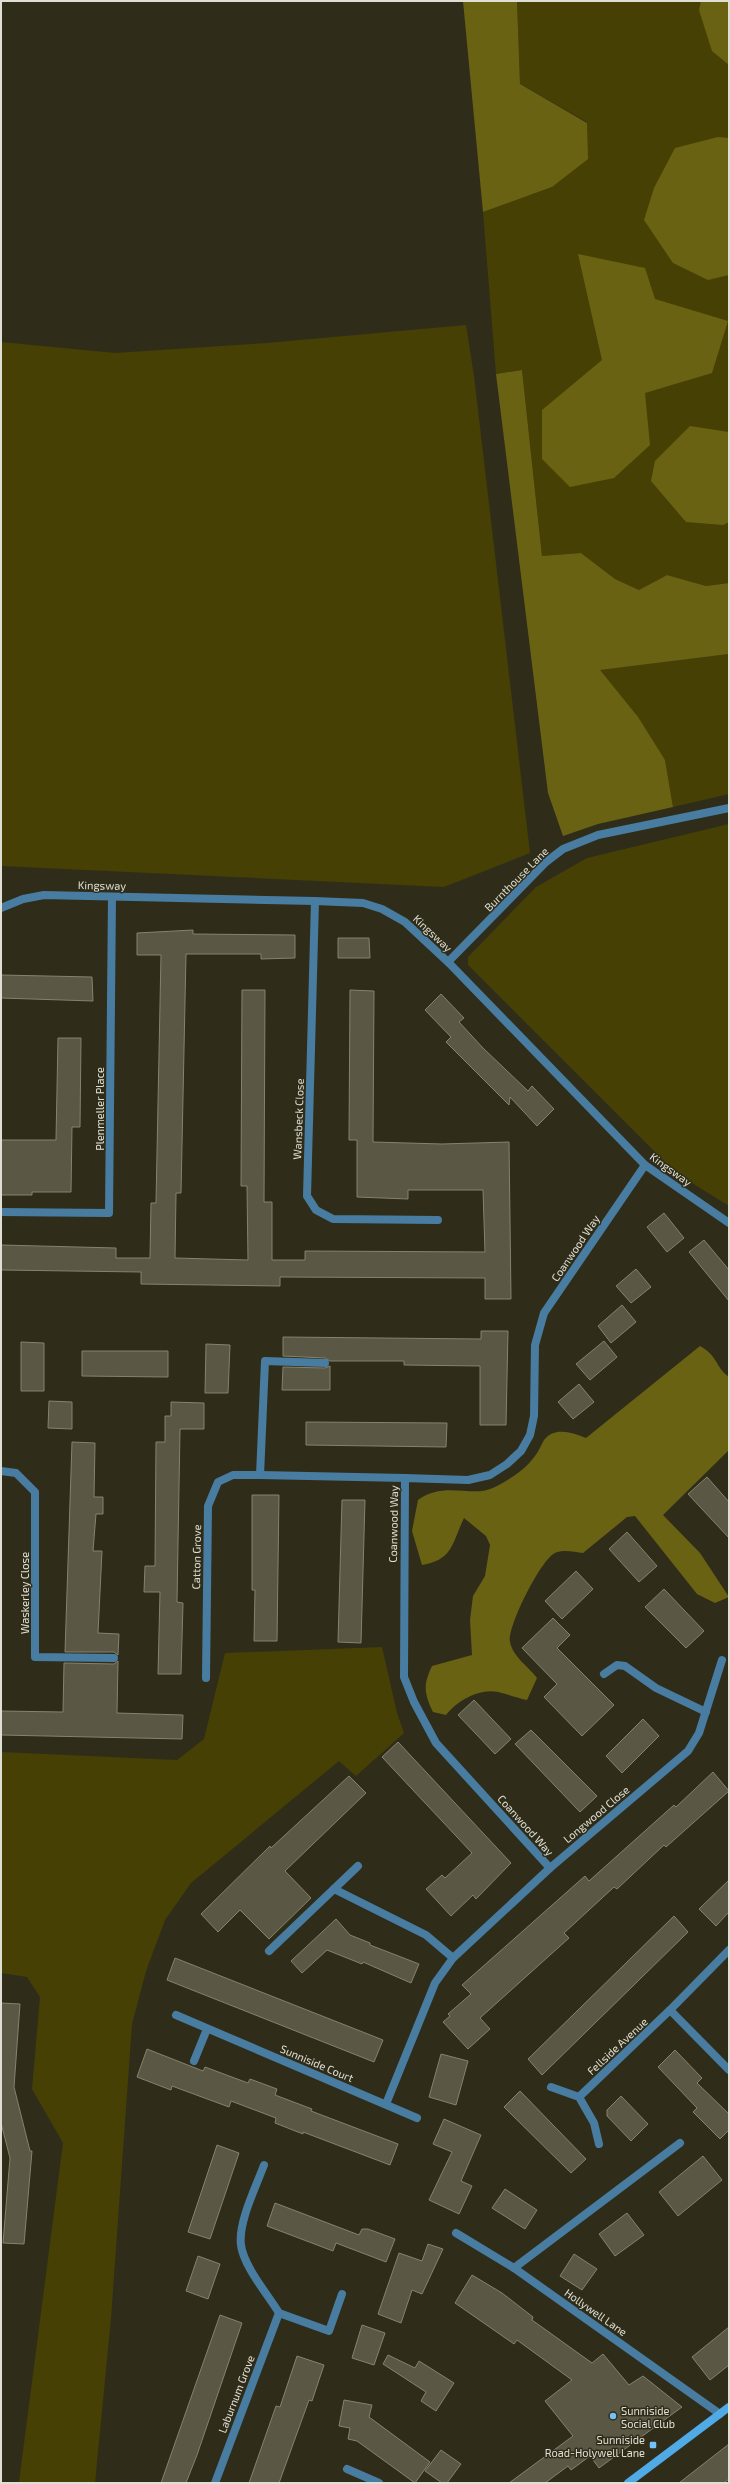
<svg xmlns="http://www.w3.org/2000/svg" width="730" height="2484" viewBox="0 0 730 2484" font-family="'Exo 2',sans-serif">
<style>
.green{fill:#464004}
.forest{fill:#6a6213}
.building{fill:#5a5844;stroke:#85836d}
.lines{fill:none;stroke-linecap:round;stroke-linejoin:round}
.minor{stroke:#487da1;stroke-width:8}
.tertiary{stroke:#487da1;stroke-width:8}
.secondary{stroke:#50aae5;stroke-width:8}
.poi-dot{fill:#73c1f6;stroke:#2f2d1a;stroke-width:1.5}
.labels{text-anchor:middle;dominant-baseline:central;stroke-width:3;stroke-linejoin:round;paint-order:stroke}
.street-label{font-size:11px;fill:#e0dfd3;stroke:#2f2d1a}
.poi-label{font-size:11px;fill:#e0dfd3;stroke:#2f2d1a;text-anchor:start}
</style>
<rect width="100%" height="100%" fill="#2f2d1a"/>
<g class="green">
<path d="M 517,1 L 729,1 L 729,583 L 706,586 L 667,575 L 639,590 L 615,579 L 581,553 L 542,556 L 522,370 L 496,374 L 483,212 L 552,187 L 587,122 L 520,84 Z"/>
<path d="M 466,325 L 474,376 L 530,853 L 444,887 L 1,866 L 1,342 L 115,353 L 267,343 Z"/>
<path d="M 729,654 L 729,794 L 673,807 L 665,760 L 599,670 Z"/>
<path d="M 729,824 L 729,1206 L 676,1173 L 468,965 L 468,957 L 536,887 L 587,858 Z"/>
<path d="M 382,1647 L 397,1713 L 404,1733 L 356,1776 L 339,1761 L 191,1883 L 165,1920 L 146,1971 L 132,2024 L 111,2318 L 95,2483 L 19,2482 L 63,2143 L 32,2089 L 40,1997 L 27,1977 L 1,1973 L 1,1752 L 177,1760 L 204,1739 L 225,1653 Z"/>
</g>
<g class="forest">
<path d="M 463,1 L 517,1 L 520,84 L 587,123 L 588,159 L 552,187 L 483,212 Z"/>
<path d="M 701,1 L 729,1 L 729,65 L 712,51 L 699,10 Z"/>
<path d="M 718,137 L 729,138 L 729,275 L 708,280 L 673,263 L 644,220 L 654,188 L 675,148 Z"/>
<path d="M 578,254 L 645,268 L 655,299 L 728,321 L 712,373 L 645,393 L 650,445 L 614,478 L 570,487 L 542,459 L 542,410 L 602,360 Z"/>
<path d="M 522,370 L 542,556 L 581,553 L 615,579 L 639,590 L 667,575 L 706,586 L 729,583 L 729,654 L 600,670 L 638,717 L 665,760 L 673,807 L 598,824 L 563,836 L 548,793 L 496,374 Z"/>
<path d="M 690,426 L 729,432 L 729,522 L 723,525 L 686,522 L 651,481 L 655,461 Z"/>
<path d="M 700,1346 C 719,1357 715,1367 729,1377 L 729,1450 L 663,1515 L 700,1553 L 729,1597 L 715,1603 L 697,1594 L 635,1516 L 627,1517 L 583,1553 C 575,1552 563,1549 555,1553 C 541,1559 507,1627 510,1642 C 513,1657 528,1666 537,1678 L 527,1700 C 517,1698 507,1694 498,1692 C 479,1688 457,1701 446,1715 L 433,1712 C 424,1693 423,1685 432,1666 L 472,1655 L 470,1620 L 473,1596 L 485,1576 L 490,1545 L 486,1536 L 464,1518 C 452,1543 453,1560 422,1565 L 412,1531 L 418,1500 C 445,1480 473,1499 495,1487 C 510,1479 525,1470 535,1456 C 539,1451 541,1445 544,1440 C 555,1426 573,1433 586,1438 Z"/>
</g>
<g class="building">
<path d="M 193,930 L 193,934 L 295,935 L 295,958 L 261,959 L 261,954 L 186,954 L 181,1193 L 176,1193 L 175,1258 L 248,1260 L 247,1186 L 241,1186 L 242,990 L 265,990 L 264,1202 L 272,1202 L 272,1260 L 305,1260 L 305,1251 L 485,1252 L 483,1190 L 408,1190 L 408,1199 L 357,1197 L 357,1140 L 349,1140 L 350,990 L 374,991 L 373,1142 L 442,1144 L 509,1142 L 511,1299 L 485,1299 L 485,1278 L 280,1277 L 280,1286 L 141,1284 L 141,1272 L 1,1270 L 1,1245 L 116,1248 L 116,1258 L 150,1258 L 151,1203 L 156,1203 L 161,955 L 137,955 L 137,933 Z"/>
<path d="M 338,938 L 369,938 L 370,958 L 338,958 Z"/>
<path d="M 1,975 L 92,977 L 93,1001 L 1,998 Z"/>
<path d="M 441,994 L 464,1018 L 459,1022 L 483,1048 L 528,1091 L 532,1086 L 554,1109 L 537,1126 L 510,1097 L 509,1105 L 446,1042 L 451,1037 L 425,1010 Z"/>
<path d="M 58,1038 L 81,1038 L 80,1127 L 72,1127 L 71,1192 L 32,1192 L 32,1195 L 1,1195 L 1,1140 L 56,1140 Z"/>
<path d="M 664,1213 L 684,1238 L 667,1252 L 647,1227 Z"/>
<path d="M 704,1240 L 729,1270 L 729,1301 L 689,1252 Z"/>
<path d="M 636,1269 L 651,1287 L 631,1303 L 616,1286 Z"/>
<path d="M 622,1305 L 636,1322 L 611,1343 L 598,1326 Z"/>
<path d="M 481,1331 L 508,1331 L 506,1425 L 480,1425 L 480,1366 L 404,1365 L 404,1361 L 330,1361 L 325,1358 L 283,1356 L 283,1337 L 481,1339 Z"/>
<path d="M 604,1341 L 617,1357 L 590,1380 L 576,1364 Z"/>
<path d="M 21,1342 L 44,1343 L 44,1391 L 21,1391 Z"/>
<path d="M 206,1344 L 230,1345 L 228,1393 L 205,1393 Z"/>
<path d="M 82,1351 L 168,1351 L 168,1377 L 82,1376 Z"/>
<path d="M 330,1366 L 330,1390 L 282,1390 L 283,1367 L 325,1368 Z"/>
<path d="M 579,1384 L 594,1402 L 573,1419 L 558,1402 Z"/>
<path d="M 49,1401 L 72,1402 L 72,1429 L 48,1428 Z"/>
<path d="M 171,1402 L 204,1403 L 204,1429 L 180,1429 L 177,1602 L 183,1603 L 181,1674 L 158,1674 L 160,1592 L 144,1592 L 145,1566 L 155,1566 L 156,1442 L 165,1442 L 165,1416 L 171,1416 Z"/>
<path d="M 306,1422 L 447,1423 L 446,1447 L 306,1445 Z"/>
<path d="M 72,1442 L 95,1443 L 94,1497 L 103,1497 L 103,1514 L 96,1514 L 93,1551 L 102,1551 L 98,1633 L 119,1634 L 118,1655 L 114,1652 L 65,1652 Z"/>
<path d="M 707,1477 L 729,1502 L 729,1538 L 688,1494 Z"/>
<path d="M 252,1495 L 279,1495 L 277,1641 L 254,1641 L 255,1590 L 252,1590 Z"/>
<path d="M 342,1500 L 365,1500 L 361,1643 L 338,1642 Z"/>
<path d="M 627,1532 L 657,1566 L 639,1582 L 609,1549 Z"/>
<path d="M 576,1571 L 593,1589 L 562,1619 L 545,1601 Z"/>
<path d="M 664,1589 L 704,1631 L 686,1648 L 645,1607 Z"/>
<path d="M 553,1618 L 570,1635 L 557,1648 L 614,1705 L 582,1736 L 544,1697 L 557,1684 L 522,1648 Z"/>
<path d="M 118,1661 L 117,1713 L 183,1715 L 182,1739 L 1,1735 L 1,1711 L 63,1712 L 64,1663 L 114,1664 Z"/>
<path d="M 474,1700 L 511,1739 L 495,1754 L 458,1715 Z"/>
<path d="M 643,1719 L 659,1736 L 622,1773 L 606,1756 Z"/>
<path d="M 531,1730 L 597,1796 L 580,1812 L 515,1744 Z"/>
<path d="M 398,1742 L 511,1863 L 476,1899 L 473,1895 L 451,1916 L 426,1889 L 442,1875 L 445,1878 L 472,1853 L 382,1757 Z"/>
<path d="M 713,1772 L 729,1791 L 666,1847 L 664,1845 L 617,1889 L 614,1887 L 564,1933 L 569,1938 L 480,2018 L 490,2029 L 468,2049 L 443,2022 L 450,2016 L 448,2014 L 471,1994 L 462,1985 L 585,1876 L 589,1881 L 674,1805 L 676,1807 Z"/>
<path d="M 349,1776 L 366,1793 L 285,1871 L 311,1898 L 269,1939 L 240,1910 L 218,1932 L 201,1914 L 270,1846 L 271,1848 Z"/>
<path d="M 729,1880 L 729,1912 L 716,1926 L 699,1909 Z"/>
<path d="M 674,1916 L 688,1932 L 542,2075 L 528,2059 Z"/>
<path d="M 336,1919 L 350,1935 L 370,1943 L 370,1945 L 419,1964 L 411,1983 L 363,1962 L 362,1964 L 327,1950 L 302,1973 L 291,1961 Z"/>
<path d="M 175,1958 L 383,2040 L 374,2062 L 167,1980 Z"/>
<path d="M 1,2003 L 20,2004 L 14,2087 L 30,2151 L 32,2151 L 24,2244 L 3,2243 L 10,2158 L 1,2123 Z"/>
<path d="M 147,2049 L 203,2071 L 205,2067 L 248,2083 L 250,2079 L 277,2089 L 275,2095 L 312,2109 L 311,2111 L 398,2144 L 390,2165 L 303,2132 L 303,2134 L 275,2123 L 276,2118 L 231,2101 L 229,2107 L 172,2086 L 171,2090 L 137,2077 Z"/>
<path d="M 675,2050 L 702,2078 L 697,2083 L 729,2114 L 729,2130 L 720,2139 L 693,2112 L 697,2108 L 658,2067 Z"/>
<path d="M 441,2054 L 468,2061 L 456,2105 L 429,2097 Z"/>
<path d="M 520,2091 L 586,2159 L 571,2173 L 504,2107 Z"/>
<path d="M 621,2096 L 648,2124 L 631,2141 L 607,2116 L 607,2110 Z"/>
<path d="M 444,2119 L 481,2135 L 461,2181 L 472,2186 L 459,2214 L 429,2200 L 452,2152 L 433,2144 Z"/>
<path d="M 217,2145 L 239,2153 L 210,2239 L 188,2232 Z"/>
<path d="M 703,2156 L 722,2180 L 678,2216 L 659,2192 Z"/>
<path d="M 505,2189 L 537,2210 L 525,2229 L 492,2208 Z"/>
<path d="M 275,2203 L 359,2235 L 362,2229 L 368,2229 L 395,2239 L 386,2262 L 336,2243 L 333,2251 L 267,2226 Z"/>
<path d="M 627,2213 L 644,2235 L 615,2256 L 599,2234 Z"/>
<path d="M 428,2244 L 443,2249 L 422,2294 L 412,2290 L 401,2323 L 378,2314 L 399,2253 L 422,2261 Z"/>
<path d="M 574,2254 L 597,2269 L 582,2290 L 560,2276 Z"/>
<path d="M 198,2256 L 220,2264 L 208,2299 L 186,2291 Z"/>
<path d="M 472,2275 L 502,2293 L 533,2317 L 532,2320 L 592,2363 L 603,2354 L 629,2385 L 643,2376 L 682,2407 L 599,2468 L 590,2456 L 571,2470 L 568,2466 L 545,2483 L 509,2483 L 573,2436 L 545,2401 L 572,2380 L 517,2340 L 514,2344 L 455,2303 Z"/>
<path d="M 220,2315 L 242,2323 L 197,2455 L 186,2483 L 161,2483 Z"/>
<path d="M 362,2325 L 385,2333 L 374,2365 L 352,2358 Z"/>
<path d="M 729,2327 L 729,2365 L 710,2380 L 692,2357 Z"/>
<path d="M 388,2355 L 415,2368 L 419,2361 L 454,2383 L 436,2411 L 421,2401 L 426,2392 L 383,2364 Z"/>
<path d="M 297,2356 L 324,2365 L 312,2401 L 309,2400 L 279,2483 L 249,2483 L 276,2406 L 280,2407 Z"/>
<path d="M 344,2400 L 372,2405 L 369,2417 L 430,2462 L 415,2483 L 357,2441 L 348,2439 L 350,2428 L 339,2426 Z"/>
<path d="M 729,2444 L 729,2479 L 724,2483 L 679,2483 Z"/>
<path d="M 441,2450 L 461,2464 L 447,2483 L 442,2483 L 425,2471 Z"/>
</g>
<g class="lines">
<g class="minor">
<path d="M 315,901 L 307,1196 L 316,1210 L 333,1219 L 438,1220"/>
<path d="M 1,1212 L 109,1213 L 112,897"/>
<path d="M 1,1471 L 16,1473 L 35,1492 L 35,1657 L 114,1658"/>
<path d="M 260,1475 L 265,1361 L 325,1363"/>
<path d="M 604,1674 L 617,1665 L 625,1666 L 656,1688 L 706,1712"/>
<path d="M 206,1678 L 208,1506 L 218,1482 L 233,1475 L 260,1475 L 405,1478"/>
<path d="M 550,1868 L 436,1743 L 414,1702 L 404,1677 L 405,1478 L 468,1480 L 490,1475 L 507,1464 L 521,1451 L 530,1435 L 534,1416 L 535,1345 L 544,1313 L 645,1165"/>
<path d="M 334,1889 L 426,1935 L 453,1958"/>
<path d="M 269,1951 L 358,1866"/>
<path d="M 670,2010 L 729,2070"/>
<path d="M 176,2015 L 417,2118"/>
<path d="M 194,2061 L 207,2029"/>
<path d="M 551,2087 L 579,2097 L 594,2123 L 599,2144"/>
<path d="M 579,2097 L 670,2010 L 729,1950"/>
<path d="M 386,2104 L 435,1983 L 453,1958 L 550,1868 L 688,1751 L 699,1733 L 722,1660"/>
<path d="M 456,2233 L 514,2268 L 720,2414"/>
<path d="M 514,2268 L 680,2143"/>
<path d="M 279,2313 L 329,2331 L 342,2294"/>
<path d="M 347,2469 L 379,2483"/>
<path d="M 215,2483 L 279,2313 C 268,2295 243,2265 241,2245 C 238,2222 256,2187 264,2165"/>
</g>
<g class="tertiary">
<path d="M 1,908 L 23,899 L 44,895 L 315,901 L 363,903 L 382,909 L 405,922 L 448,962 L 645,1165 L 729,1223"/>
<path d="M 448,962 L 546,862 L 563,849 L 598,835 L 729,808"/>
</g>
<path class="secondary" d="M 628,2483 L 729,2407"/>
</g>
<g class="poi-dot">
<circle cx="613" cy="2416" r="4"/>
<rect x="649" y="2441" width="8" height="8" rx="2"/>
</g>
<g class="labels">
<g class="street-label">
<text transform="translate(516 879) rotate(-45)">Burnthouse Lane</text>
<text transform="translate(102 885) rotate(1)">Kingsway</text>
<text transform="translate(433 933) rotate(43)">Kingsway</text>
<text transform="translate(99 1109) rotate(-90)">Plenmeller Place</text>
<text transform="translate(298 1119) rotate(-88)">Wansbeck Close</text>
<text transform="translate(671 1169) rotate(36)">Kingsway</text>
<text transform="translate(575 1248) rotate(-56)">Coanwood Way</text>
<text transform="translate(393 1524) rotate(-89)">Coanwood Way</text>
<text transform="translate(196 1557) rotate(-89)">Catton Grove</text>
<text transform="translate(24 1593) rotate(-90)">Waskerley Close</text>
<text transform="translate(596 1814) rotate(-40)">Longwood Close</text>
<text transform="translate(526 1825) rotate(48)">Coanwood Way</text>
<text transform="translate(617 2046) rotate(-43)">Fellside Avenue</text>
<text transform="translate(317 2063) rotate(23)">Sunniside Court</text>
<text transform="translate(596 2312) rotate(35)">Hollywell Lane</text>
<text transform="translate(236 2394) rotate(-69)">Laburnum Grove</text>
</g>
<g class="poi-label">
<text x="621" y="2410">Sunniside<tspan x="621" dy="13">Social Club</tspan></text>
<text x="645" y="2439" text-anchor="end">Sunniside<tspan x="645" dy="13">Road-Holywell Lane</tspan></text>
</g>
</g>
<rect width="730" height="2484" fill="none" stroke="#e0dfd3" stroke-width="4"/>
</svg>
